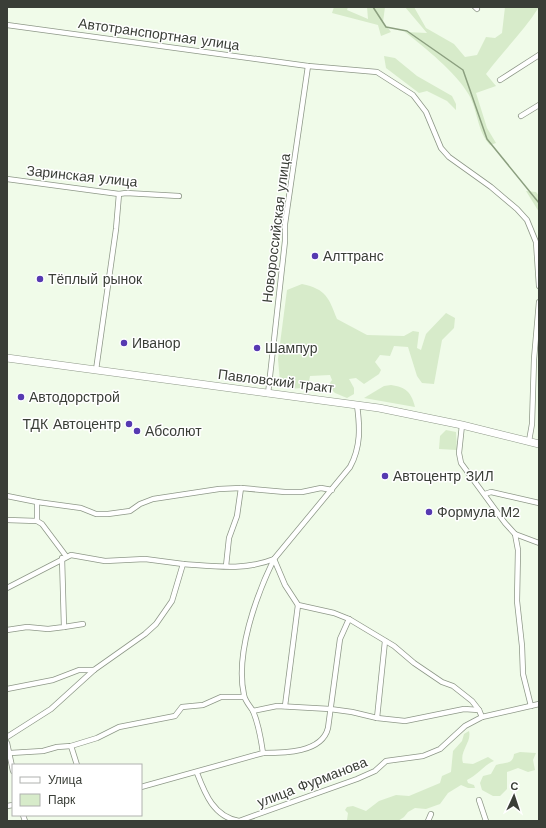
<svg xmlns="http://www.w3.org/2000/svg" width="546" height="828" viewBox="0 0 546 828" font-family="'Work Sans',sans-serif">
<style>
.green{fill:#d7ebca}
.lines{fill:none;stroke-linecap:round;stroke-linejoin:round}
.stream{stroke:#8b9f7f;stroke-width:1.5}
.street-casing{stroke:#8e9888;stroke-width:6}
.primary-casing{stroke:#8e9888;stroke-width:8}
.street{stroke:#fff;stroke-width:4.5}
.primary{stroke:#fff;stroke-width:7}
.poi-dot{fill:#5639b1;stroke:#fff;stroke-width:1.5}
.labels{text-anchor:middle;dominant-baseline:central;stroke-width:3;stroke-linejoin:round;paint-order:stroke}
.street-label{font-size:14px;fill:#3a3e37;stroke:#fff}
.poi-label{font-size:14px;fill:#3a3e37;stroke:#fff;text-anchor:start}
</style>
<rect width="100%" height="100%" fill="#f0fbe9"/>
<g class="green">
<path d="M 334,7 L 348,7 L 347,10 L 368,19 L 367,7 L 385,7 L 383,22 L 391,32 L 381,36 L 378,25 L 332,13 Z"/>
<path d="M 405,7 L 414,7 L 426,28 L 454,44 L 465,57 L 477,55 L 486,37 L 495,38 L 502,33 L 505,7 L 539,7 C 524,31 503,51 486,74 L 496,86 L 476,93 L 487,128 L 496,143 L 490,145 C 477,131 478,111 469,95 C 456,72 425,48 405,32 L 427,33 Z"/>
<path d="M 384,56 L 395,58 L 417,76 L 452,96 L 456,104 L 456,110 L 447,101 L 427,91 L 419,93 L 386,68 Z"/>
<path d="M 526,191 L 536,192 L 539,196 L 539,212 Z"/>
<path d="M 302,284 C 326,289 329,298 337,319 L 367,335 L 404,336 L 413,331 L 419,332 L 417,348 L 421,350 L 426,334 L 446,313 L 455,318 L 454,328 L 442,340 L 434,384 L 422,383 L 417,376 L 408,347 L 394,346 L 390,356 L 380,355 L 375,362 L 381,370 L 379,374 L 364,384 L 356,378 L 349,379 L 354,388 L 354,394 L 347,398 L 335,393 L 328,386 L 332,380 L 330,375 L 310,376 L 308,387 C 296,389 288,390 280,382 L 278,359 L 287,290 Z"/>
<path d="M 391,385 C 406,387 411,392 415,407 L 364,398 L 384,386 Z"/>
<path d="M 446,430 L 456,432 L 457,450 L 439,449 L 440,436 Z"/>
<path d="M 469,731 C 472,742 459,751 463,763 L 473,764 L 488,757 L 494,761 C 485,764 478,775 467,780 L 468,783 L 474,785 L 475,788 L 468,788 L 461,785 L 448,793 L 440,804 L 426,809 L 415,808 L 408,812 L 404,817 L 398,821 L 347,820 L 348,813 L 345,810 L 347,807 L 353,806 L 366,811 L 379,801 L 396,795 L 409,796 L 440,783 L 442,776 L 451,772 L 453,751 L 462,741 L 464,734 Z"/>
<path d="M 520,752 L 536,753 L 533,760 L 535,770 L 528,772 L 518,768 L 507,772 L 507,789 L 500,796 L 493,796 L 482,790 L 480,783 L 483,776 L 491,774 L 496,765 C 504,762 513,765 514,754 Z"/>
</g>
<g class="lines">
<path class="stream" d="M 373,7 L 386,27 L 407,31 L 463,70 L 487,139 L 539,203"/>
<g class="street-casing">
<g id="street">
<path d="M 475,7 L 477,9"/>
<path d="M 7,25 L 308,66 L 377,72 L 413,95 L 426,112 L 441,148 L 449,157 L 491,187 L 517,209 L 527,220 L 536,242 L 539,286"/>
<path d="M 500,80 L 539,55"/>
<path d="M 521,116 L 539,105"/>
<path d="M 7,179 L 119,194 L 126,193 L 179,196"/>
<path d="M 96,370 L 116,229 L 119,194"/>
<path d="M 268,394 L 285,241 L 285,224 L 308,66"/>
<path d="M 462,425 L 459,453 L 461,463 L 505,523 L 515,534 L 539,543"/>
<path d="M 529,441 L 532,424 L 534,359 L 539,302"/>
<path d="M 485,494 L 491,492 L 539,503"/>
<path d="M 7,496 L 37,502 L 81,508 L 96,514 L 108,514 L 130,511 L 140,504 L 153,499 L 219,489 L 241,488 L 285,492 L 302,492 L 321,488 L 332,490"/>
<path d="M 7,520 L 37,521 L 42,524 L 66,556"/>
<path d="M 37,521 L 37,502"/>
<path d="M 515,534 L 518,550 L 517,601 L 522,646 L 523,674 L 531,706"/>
<path d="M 226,566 L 229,538 L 237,516 L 241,488"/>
<path d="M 7,588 L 71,555 L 105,561 L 145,559 L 183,564"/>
<path d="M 64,627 L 83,624"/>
<path d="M 7,630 L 27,627 L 48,629 L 64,627 L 62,558"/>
<path d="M 7,689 L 53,680 L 79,670 L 94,670"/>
<path d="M 285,706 L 298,605"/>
<path d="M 253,711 L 277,706 L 330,709 L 352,712 L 377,718 L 405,721 L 464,709 L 479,710 L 482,717"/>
<path d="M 377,718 L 385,641"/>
<path d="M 7,737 L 51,709 L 94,670 L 145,634 L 156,624 L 172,601 L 183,564 C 213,566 245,571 274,559 L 350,467 C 361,447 360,427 357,405"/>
<path d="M 7,743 L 13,771"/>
<path d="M 71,746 L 77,765"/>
<path d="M 10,753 L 43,751 L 57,747 L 71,746 L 97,738 L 119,727 L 175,716 L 182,707 L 203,705 L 221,697 L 244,697"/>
<path d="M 263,753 C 284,753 322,753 328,728 L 340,639 L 349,619"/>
<path d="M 197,773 C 205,794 214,817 239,821 L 357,779 L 375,771 L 386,761 L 423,756 L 440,749 L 465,726 L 482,717 L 539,704"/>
<path d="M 141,787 L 263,753 C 261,739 259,725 253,711 C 250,706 245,701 244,695 C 235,654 256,596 274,559 L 285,585 L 298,605 L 334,613 L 349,619 L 394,646 L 414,663 L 442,682 L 453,686 L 472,701 L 479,710"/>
<path d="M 479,800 L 486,821"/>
<path d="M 7,806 L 13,805"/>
<path d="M 23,815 L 25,821"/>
<path d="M 428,821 L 431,814"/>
</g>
</g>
<g class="primary-casing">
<path id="primary" d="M 7,358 L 379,408 L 462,425 L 539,444"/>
</g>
<use href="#street" class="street"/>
<use href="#primary" class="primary"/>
</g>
<g class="poi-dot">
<circle cx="315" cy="256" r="4"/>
<circle cx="40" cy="279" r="4"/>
<circle cx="124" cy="343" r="4"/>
<circle cx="257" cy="348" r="4"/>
<circle cx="21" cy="397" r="4"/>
<circle cx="129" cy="424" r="4"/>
<circle cx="137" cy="431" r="4"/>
<circle cx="385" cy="476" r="4"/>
<circle cx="429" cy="512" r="4"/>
</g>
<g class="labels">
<g class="street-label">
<text transform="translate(159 34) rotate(8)">Автотранспортная улица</text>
<text transform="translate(82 176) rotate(6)">Заринская улица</text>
<text transform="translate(276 228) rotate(-83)">Новороссийская улица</text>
<text transform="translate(276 381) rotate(7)">Павловский тракт</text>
<text transform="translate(312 782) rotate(-21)">улица Фурманова</text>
</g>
<g class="poi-label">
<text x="323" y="256">Алттранс</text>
<text x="48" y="279">Тёплый рынок</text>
<text x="132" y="343">Иванор</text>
<text x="265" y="348">Шампур</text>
<text x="29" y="397">Автодорстрой</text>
<text x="121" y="424" text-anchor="end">ТДК Автоцентр</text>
<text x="145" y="431">Абсолют</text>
<text x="393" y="476">Автоцентр ЗИЛ</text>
<text x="437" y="512">Формула М2</text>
</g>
</g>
<rect width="546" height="828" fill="none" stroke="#3a3e37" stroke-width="16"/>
<rect x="12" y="764" width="130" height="52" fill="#ffffff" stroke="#b0b2af"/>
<rect x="20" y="777" width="20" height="6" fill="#ffffff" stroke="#b0b2af"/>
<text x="48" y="784" font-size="12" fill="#3a3e37">Улица</text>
<rect x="20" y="794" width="20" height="12" fill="#d7ebca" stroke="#b0b2af"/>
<text x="48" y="804" font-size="12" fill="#3a3e37">Парк</text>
<g transform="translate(514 796) rotate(3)" stroke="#ffffff" stroke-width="3" paint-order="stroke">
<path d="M0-3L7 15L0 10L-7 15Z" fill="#3a3e37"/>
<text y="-6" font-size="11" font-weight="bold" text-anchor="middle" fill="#3a3e37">С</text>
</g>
</svg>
